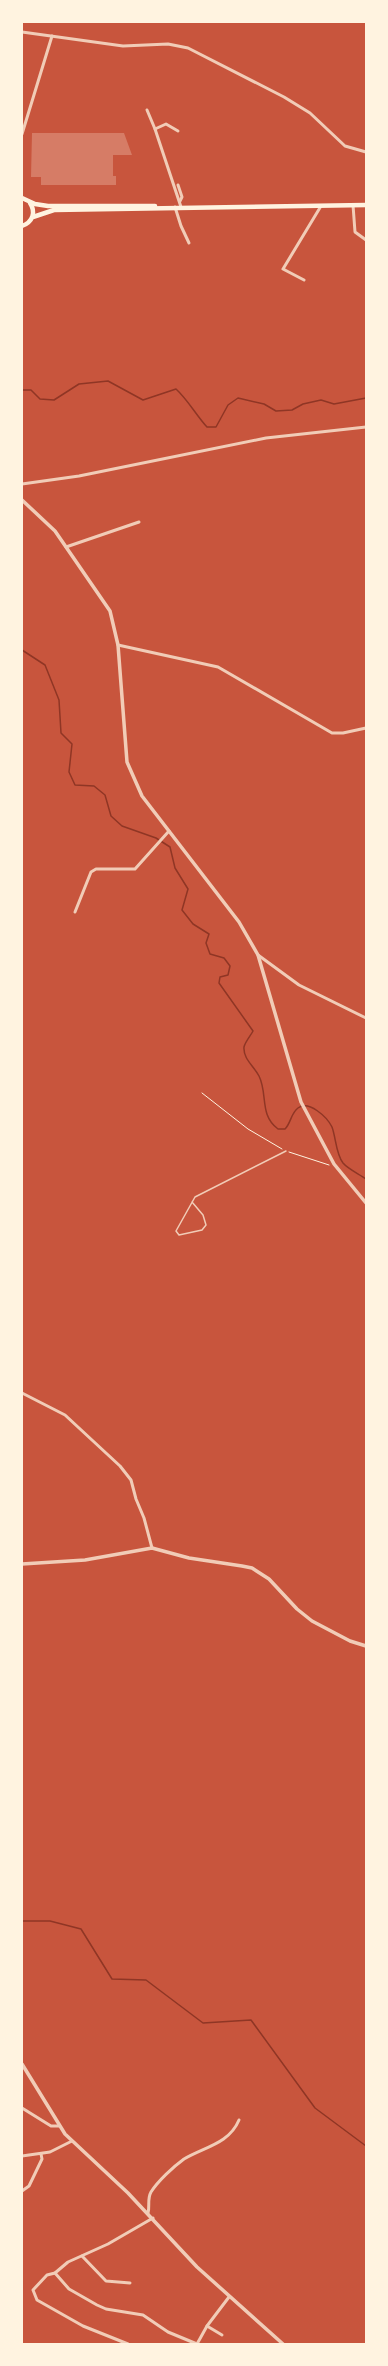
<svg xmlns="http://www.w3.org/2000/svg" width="388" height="2366" viewBox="0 0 388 2366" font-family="Quicksand,sans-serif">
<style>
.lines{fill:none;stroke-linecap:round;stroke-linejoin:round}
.stream{stroke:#8f3625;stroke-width:1.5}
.building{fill:#d67c66}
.path{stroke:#fff3e0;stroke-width:1}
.service{stroke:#f1ccb7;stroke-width:1.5}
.minor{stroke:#f1ccb7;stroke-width:3}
.tertiary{stroke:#f1ccb7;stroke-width:3.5}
.primary{stroke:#fff3e0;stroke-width:4.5}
</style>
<rect width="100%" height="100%" fill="#c8553d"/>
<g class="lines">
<g class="stream">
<path d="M 22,390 L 31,390 L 40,399 L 54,400 L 79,384 L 108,381 L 143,400 L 176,389 C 188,400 196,415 207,427 L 216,427 L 228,405 L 238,398 L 264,404 L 276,411 L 292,410 L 303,404 L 321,400 L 334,404 L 366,398"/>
<path d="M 22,650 L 45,665 L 59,700 L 61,733 L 72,744 L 69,772 L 75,785 L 94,786 L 105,795 L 111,816 L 122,826 L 156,838 L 170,847 L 175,868 L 188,889 L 182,910 L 193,924 L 209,934 L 206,943 L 210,954 L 224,958 L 230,966 L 228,975 L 220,977 L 219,983 L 253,1031 C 251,1035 245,1042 244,1047 C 243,1059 254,1066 259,1076 C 268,1094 259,1115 278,1129 L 285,1129 C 291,1123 291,1113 298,1108 C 309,1100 327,1117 332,1127 C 336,1138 336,1154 343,1163 C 348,1169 359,1174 366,1179"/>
<path d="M 22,1921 L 50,1921 L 81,1929 L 112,1979 L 146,1980 L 203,2023 L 251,2020 L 315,2108 L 366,2146"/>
</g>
</g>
<path class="building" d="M 32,133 L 124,133 L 132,155 L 113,155 L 113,176 L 116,176 L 116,185 L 41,185 L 41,177 L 31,177 Z"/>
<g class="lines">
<g class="path">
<path d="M 202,1093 L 248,1129 L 282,1149"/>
<path d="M 289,1152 L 329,1165"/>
</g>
<path class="service" d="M 192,1202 L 203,1215 L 206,1225 L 202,1230 L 179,1235 L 176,1231 L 195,1197 L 286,1151"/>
<g class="minor">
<path d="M 22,32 L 123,46 L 168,44 L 188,48 L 284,97 L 310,113 L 345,146 L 366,152"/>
<path d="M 147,110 L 155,129"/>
<path d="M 178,131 L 166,124 L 155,129 L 181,207"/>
<path d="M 22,134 L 52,36"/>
<path d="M 178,185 L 182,197 L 180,201"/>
<path d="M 353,205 L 355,232 L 366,240"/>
<path d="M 175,207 L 181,226 L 189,243"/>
<path d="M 304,280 L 283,269 L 321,206"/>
<path d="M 22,484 L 79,476 L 266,438 L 366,427"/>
<path d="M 66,547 L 139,522"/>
<path d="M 118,645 L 218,667 L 332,733 L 343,733 L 366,728"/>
<path d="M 75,912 L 91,872 L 96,869 L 135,869 L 169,831"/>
<path d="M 258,955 L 299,985 L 366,1018"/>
<path d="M 22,1393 L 65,1415 L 120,1466 L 131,1480 L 136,1499 L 144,1518 L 152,1548"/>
<path d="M 22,2108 L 51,2126 L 59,2126"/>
<path d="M 22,2156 L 50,2152 L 72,2141"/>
<path d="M 22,2191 L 29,2186 L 42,2159 L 41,2154"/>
<path d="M 148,2213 C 150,2206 147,2199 151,2192 C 158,2181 173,2167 184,2159 C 204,2147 229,2144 239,2120"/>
<path d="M 82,2256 L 106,2281 L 130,2283"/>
<path d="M 55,2273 L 69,2289 L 97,2305 L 106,2309 L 143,2315 L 168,2332 L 197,2344"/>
<path d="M 207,2326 L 222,2335"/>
<path d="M 128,2344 L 83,2326 L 37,2300 L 33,2290 L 47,2275 L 55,2273 L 68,2262 L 108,2244 L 153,2218"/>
<path d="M 197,2344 L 207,2326 L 229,2297"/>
</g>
<g class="tertiary">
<path d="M 22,500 L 55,531 L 110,611 L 118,645 L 127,762 L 142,796 L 239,922 L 258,955 L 301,1102 L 334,1164 L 366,1203"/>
<path d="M 22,1564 L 85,1560 L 152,1548 L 189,1558 L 242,1566 L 252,1568 L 269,1579 L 297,1609 L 312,1621 L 350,1641 L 366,1646"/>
<path d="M 22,2064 L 65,2134 L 128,2193 L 197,2267 L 283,2344"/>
</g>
<g class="primary">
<path d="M 22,198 L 35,204 L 48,206 L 155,206"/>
<path d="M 33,217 L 54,210 L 366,205"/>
<path d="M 22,226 C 33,222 36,212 30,203"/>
</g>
</g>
<rect width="388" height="2366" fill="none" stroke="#fff3e0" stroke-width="46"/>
</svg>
